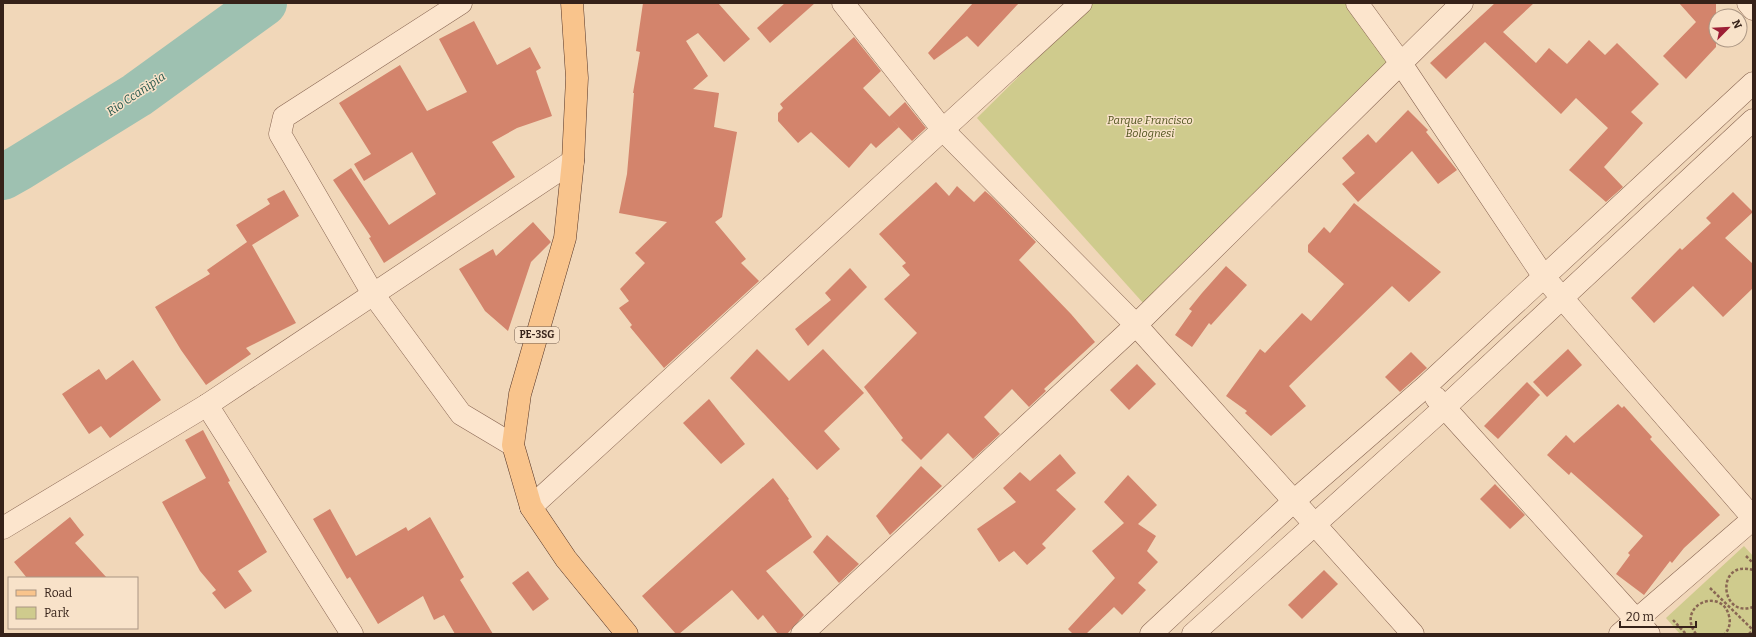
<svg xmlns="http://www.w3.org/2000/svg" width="1756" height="637" viewBox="0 0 1756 637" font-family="Bitter,serif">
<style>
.green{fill:#cfcb8d}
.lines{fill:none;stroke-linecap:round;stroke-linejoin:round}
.river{stroke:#9ec1b1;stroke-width:46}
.building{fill:#d3846c}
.minor-casing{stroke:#896653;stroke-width:23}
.primary-casing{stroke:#553528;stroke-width:23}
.path{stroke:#896653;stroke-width:2.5;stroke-dasharray:3 2;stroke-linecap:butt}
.minor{stroke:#fce5cd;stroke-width:22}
.primary{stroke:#f9c48c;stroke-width:22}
.labels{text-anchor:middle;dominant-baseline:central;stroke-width:3;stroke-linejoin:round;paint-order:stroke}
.shield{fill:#f8e2c9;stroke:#705c4e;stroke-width:1}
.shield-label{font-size:10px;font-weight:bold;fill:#362219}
.park-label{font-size:11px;font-style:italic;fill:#51541e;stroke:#f8e2c9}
.water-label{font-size:12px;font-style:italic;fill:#27584c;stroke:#f8e2c9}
</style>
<rect width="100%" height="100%" fill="#f1d7b9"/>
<g class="green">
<path d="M 1093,3 L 1346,3 L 1390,64 L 1144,304 L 977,118 Z"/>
<path d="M 1744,546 L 1753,556 L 1753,634 L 1680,634 L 1666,618 Z"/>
</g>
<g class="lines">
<path class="river" d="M 3,177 L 19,168 L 137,95 L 264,3"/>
</g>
<g class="building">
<path d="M 643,3 L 718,3 L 750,39 L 724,62 L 698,33 L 686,41 L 708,76 L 693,89 L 719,93 L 714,127 L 737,132 L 722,217 L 715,222 L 746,259 L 741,263 L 759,281 L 664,368 L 630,327 L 632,325 L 619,308 L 629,301 L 620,289 L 645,263 L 635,253 L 667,222 L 619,213 L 627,174 L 634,93 L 633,93 L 640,52 L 636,51 Z"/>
<path d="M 785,3 L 815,3 L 770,43 L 757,28 Z"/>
<path d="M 973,3 L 1019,3 L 978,47 L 967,36 L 934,60 L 928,53 Z"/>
<path d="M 1495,3 L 1534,3 L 1503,32 L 1536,63 L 1549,48 L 1567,64 L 1589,40 L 1605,55 L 1617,43 L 1659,84 L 1631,112 L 1643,123 L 1604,167 L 1623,187 L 1606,202 L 1569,170 L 1608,128 L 1576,98 L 1561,114 L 1485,42 L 1446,79 L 1430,63 Z"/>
<path d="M 1679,3 L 1716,3 L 1716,47 L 1686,79 L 1663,56 L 1696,22 Z"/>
<path d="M 474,21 L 497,65 L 530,47 L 541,68 L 536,71 L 552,116 L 517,128 L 492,142 L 515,177 L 384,263 L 369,238 L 371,237 L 333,180 L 351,168 L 389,225 L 436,194 L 412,152 L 364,181 L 354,164 L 371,154 L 339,103 L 400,65 L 427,111 L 467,92 L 439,39 Z"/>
<path d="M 854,37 L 881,71 L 863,88 L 899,127 L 876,148 L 871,143 L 849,168 L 811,132 L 798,143 L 778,121 L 778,113 L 783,108 L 780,104 Z"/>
<path d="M 905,102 L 926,128 L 912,141 L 889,117 Z"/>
<path d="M 1408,110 L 1428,130 L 1426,132 L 1457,170 L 1438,184 L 1412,151 L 1358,202 L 1342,184 L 1355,173 L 1342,158 L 1368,134 L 1376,143 Z"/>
<path d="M 936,182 L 949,196 L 957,186 L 974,202 L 985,191 L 992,197 L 1036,242 L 1019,260 L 1071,314 L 1095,342 L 1044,389 L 1046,391 L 1029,407 L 1012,389 L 984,417 L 1000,434 L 973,459 L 948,433 L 921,460 L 901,440 L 903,438 L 864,387 L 917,333 L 884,299 L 910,275 L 902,266 L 906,263 L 879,234 Z"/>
<path d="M 284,190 L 299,216 L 252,245 L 296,323 L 246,348 L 251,354 L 206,385 L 181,350 L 155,307 L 210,274 L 207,270 L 247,242 L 236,225 L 270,204 L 267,199 Z"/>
<path d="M 1733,192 L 1753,212 L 1725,238 L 1753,264 L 1753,288 L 1723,317 L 1693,286 L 1654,323 L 1631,298 L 1680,248 L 1682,250 L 1711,223 L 1706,218 Z"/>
<path d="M 1354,203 L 1441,272 L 1409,302 L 1392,286 L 1289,386 L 1306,406 L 1271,436 L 1245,413 L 1247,411 L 1226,396 L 1260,349 L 1265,353 L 1302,313 L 1311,321 L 1344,284 L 1308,252 L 1308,245 L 1324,227 L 1330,233 Z"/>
<path d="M 533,222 L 551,242 L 531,262 L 508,331 L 485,311 L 459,269 L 493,249 L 496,256 Z"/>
<path d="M 1226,266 L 1247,285 L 1211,325 L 1209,323 L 1192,347 L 1175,335 L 1192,311 L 1189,309 L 1202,293 Z"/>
<path d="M 850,268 L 867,287 L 808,346 L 795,329 L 831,300 L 825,293 Z"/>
<path d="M 757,349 L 789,381 L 823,349 L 864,393 L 824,431 L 840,449 L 817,470 L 730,378 Z"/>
<path d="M 1568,349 L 1582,365 L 1547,397 L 1533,382 Z"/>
<path d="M 1411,352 L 1427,368 L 1400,392 L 1385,377 Z"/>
<path d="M 133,360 L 161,400 L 110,438 L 101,426 L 89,434 L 62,394 L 99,369 L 106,380 Z"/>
<path d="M 1137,364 L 1156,384 L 1129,410 L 1110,390 Z"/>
<path d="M 1527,382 L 1540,395 L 1498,439 L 1484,426 Z"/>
<path d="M 709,399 L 745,444 L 721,464 L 683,423 Z"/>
<path d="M 1618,404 L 1622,408 L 1624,406 L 1652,437 L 1650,439 L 1720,515 L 1684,548 L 1672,563 L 1670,561 L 1644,595 L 1616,574 L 1630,555 L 1628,553 L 1643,536 L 1571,472 L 1569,475 L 1547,455 L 1566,435 L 1574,443 Z"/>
<path d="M 203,430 L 230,481 L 228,482 L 267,552 L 238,571 L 252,591 L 225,609 L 212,593 L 216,590 L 200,571 L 162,502 L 206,478 L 185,440 Z"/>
<path d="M 1060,454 L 1076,473 L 1056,490 L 1076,509 L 1042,544 L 1046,548 L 1027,565 L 1014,551 L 999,562 L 977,529 L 1016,502 L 1003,488 L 1020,472 L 1030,481 Z"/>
<path d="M 921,466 L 942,486 L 890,535 L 876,516 Z"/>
<path d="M 1128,475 L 1157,505 L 1138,524 L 1156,536 L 1147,551 L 1158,562 L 1138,583 L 1146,590 L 1122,615 L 1114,607 L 1086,634 L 1073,634 L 1068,629 L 1115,578 L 1092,551 L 1124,523 L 1104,502 Z"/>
<path d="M 773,478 L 789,499 L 788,500 L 812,537 L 766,571 L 804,615 L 787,634 L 778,634 L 763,615 L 758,620 L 732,590 L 679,634 L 676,634 L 642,596 Z"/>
<path d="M 1495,484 L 1525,515 L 1510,529 L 1480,499 Z"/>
<path d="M 330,509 L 356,556 L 406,527 L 408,531 L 430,517 L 464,577 L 460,580 L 493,634 L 455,634 L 444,615 L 434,620 L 423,596 L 378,624 L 350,577 L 347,579 L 313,519 Z"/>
<path d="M 70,517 L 84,535 L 75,543 L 107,578 L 27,578 L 14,562 Z"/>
<path d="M 827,535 L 859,564 L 839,583 L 813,552 Z"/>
<path d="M 1324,570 L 1338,584 L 1302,619 L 1288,605 Z"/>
<path d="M 528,571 L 549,599 L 533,611 L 512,583 Z"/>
</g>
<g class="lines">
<g class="minor-casing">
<g id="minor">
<path d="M 461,3 L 284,117 L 280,134 L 373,294 L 461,414 L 513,445"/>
<path d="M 843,3 L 943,130 L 1136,325 L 1413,634"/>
<path d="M 1357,3 L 1400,62 L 1544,277 L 1753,518"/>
<path d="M 1748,3 L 1753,9"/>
<path d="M 1436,398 L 1649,634"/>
<path d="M 207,405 L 352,634"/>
<path d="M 531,507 L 1081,3"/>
<path d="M 3,528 L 207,405 L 573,161"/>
<path d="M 802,634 L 1136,325 L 1462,3"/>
<path d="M 1151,634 L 1295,500 L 1426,386 L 1753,83"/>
<path d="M 1193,634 L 1444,408 L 1753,120"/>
<path d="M 1620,634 L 1753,519"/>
</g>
</g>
<g class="primary-casing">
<path id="primary" d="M 572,3 L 577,78 L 573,161 L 565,238 L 520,394 L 513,445 L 531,507 L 566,559 L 627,634"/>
</g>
<g class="path">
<path d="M 1746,556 L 1753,563"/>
<path d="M 1753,570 C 1715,559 1720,619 1753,607"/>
<path d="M 1710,588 L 1753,630"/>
<path d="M 1673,620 L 1686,634"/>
<path d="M 1696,634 C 1675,605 1722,586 1729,616 C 1731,623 1729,629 1725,634"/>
<path d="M 1749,634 L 1753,630"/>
</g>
<use href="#minor" class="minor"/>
<use href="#primary" class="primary"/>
</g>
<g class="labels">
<rect class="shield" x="515" y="327" width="44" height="16" rx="3"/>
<g class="shield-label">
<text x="537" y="335">PE-3SG</text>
</g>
<g class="park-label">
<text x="1150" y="120">Parque Francisco<tspan x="1150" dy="13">Bolognesi</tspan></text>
</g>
<g class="water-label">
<text transform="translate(136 94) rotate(-34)">Rio Ccañipia</text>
</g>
</g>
<rect width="1756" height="637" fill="none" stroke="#362219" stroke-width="8"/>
<rect x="8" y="577" width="130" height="52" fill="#f8e2c9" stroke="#aa9583"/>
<rect x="16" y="590" width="20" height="6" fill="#f9c48c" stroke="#aa9583"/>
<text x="44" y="597" font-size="12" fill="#362219">Road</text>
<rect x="16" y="607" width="20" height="12" fill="#cfcb8d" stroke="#aa9583"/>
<text x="44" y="617" font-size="12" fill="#362219">Park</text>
<g transform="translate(1728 28) rotate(66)"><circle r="19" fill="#f8e2c9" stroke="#aa9583"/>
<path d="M0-3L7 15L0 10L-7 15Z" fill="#9d1e35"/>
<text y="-6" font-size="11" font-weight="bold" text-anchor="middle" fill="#362219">N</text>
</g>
<path d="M1620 621v6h76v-6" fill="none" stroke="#362219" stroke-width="2"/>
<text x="1626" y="621" font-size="12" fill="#362219" stroke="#f8e2c9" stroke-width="3" paint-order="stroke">20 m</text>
</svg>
